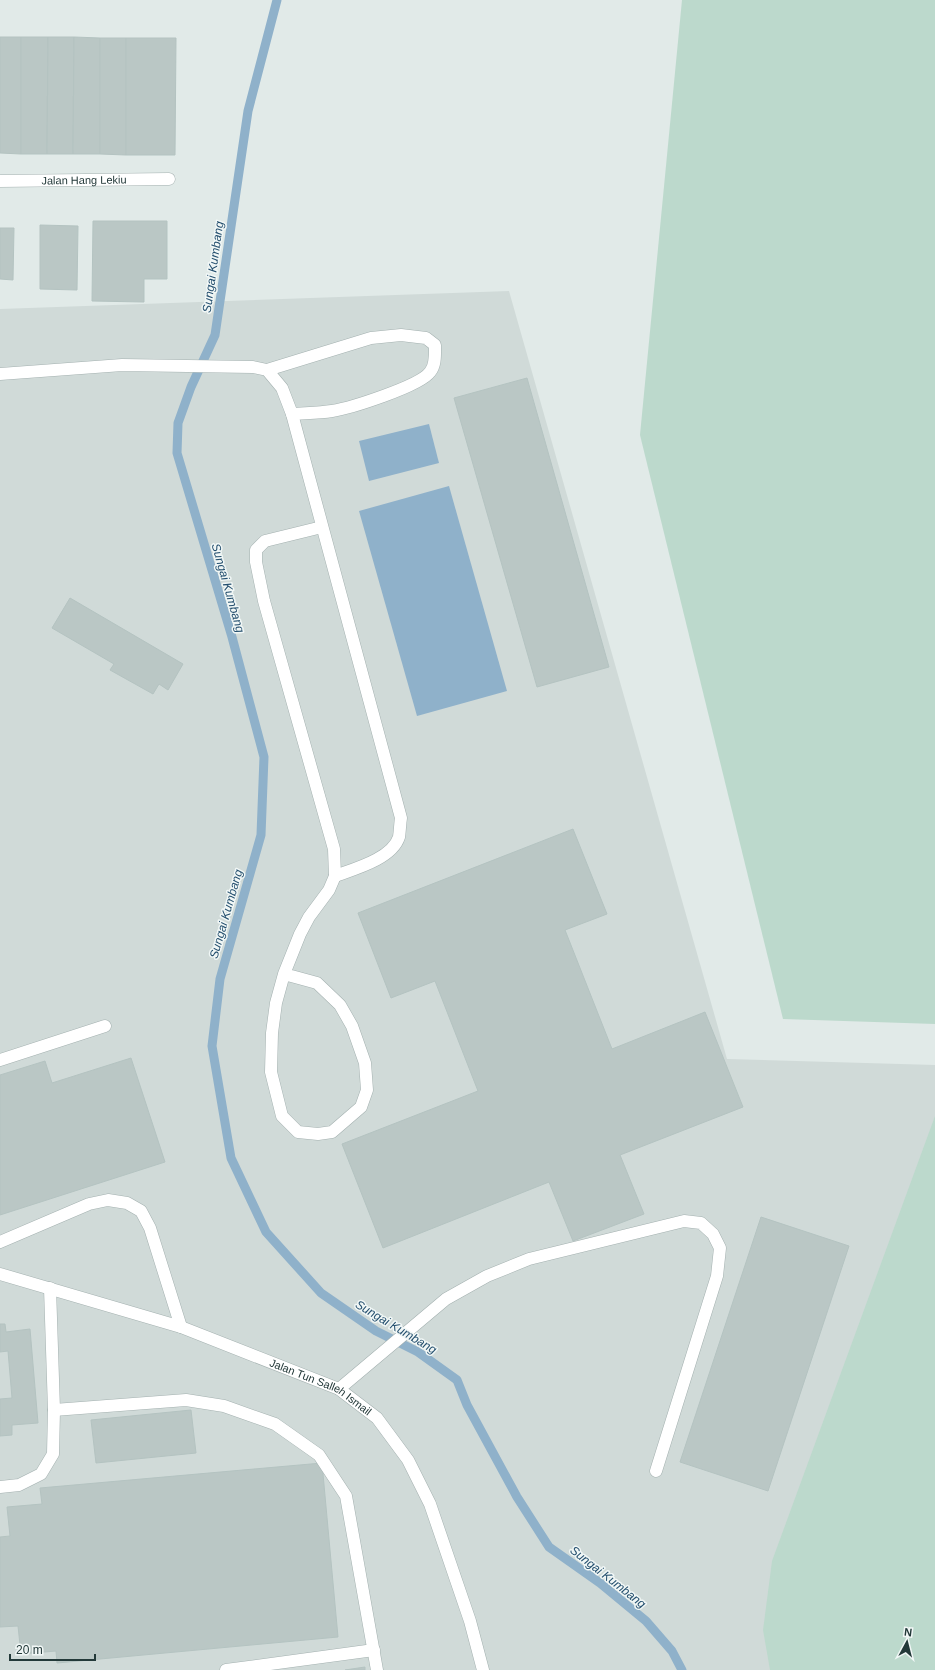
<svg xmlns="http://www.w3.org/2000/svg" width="935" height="1670" viewBox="0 0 935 1670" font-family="Arial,sans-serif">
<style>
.built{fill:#d0dad8}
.green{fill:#bcd9cc}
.water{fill:#8fb1ca}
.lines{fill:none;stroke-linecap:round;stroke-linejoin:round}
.stream{stroke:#8fb1ca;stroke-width:9}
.building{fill:#bac7c5;stroke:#b4c3c1}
.lane-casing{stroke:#a4b1b0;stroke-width:13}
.street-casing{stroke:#a4b1b0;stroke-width:13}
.lane{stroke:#fff;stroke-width:12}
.street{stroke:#fff;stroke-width:12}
.labels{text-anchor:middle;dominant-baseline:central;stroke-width:3;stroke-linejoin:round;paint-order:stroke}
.street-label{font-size:11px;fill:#233939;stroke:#f1f7f6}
.water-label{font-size:12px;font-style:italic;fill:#244f6e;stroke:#f1f7f6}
</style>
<rect width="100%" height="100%" fill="#e1eae8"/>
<path class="built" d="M 509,291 L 727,1059 L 935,1065 L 935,1670 L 0,1670 L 0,309 Z"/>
<g class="green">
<path d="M 682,0 L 935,0 L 935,1024 L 783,1019 L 640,435 Z"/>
<path d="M 935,1116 L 935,1670 L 770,1670 L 763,1630 L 772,1561 Z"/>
</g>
<g class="water">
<path d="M 429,424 L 439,463 L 369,481 L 359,441 Z"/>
<path d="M 449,486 L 507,691 L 417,716 L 359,511 Z"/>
</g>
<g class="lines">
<path class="stream" d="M 277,0 L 248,111 L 215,335 L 191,387 L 178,423 L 177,453 L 232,637 L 264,757 L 261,835 L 220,979 L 212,1046 L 231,1158 L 266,1232 L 321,1293 L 376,1331 L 418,1352 L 457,1380 L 467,1405 L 517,1497 L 549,1547 L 600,1583 L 646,1621 L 672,1651 L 682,1670"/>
</g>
<g class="building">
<path d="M 0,37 L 21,37 L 21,154 L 0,153 Z"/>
<path d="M 21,37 L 48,37 L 47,154 L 21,154 Z"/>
<path d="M 48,37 L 74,37 L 73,154 L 47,154 Z"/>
<path d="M 74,37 L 100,38 L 100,154 L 73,154 Z"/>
<path d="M 100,38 L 126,38 L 126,155 L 100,154 Z"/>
<path d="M 126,38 L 176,38 L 175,155 L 126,155 Z"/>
<path d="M 93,221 L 167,221 L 167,279 L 144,279 L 144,302 L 92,301 Z"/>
<path d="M 40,225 L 78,226 L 77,290 L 40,289 Z"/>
<path d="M 0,228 L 14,228 L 13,280 L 0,279 Z"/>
<path d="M 527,378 L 609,667 L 537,687 L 454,398 Z"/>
<path d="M 70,598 L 183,664 L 168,690 L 159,684 L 153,694 L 110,670 L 114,664 L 52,628 Z"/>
<path d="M 573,829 L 607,914 L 565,930 L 612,1049 L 705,1012 L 743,1107 L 620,1155 L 644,1214 L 573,1241 L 549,1182 L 383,1248 L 342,1144 L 478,1091 L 435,981 L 391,998 L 358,913 Z"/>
<path d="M 131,1058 L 165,1162 L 0,1215 L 0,1075 L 45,1061 L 52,1083 Z"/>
<path d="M 761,1217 L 849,1246 L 768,1491 L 680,1462 Z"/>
<path d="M 0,1324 L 5,1324 L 6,1332 L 30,1329 L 38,1423 L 12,1425 L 12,1435 L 0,1436 L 0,1399 L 12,1398 L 8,1351 L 0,1352 Z"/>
<path d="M 191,1410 L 196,1453 L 96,1463 L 91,1420 Z"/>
<path d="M 322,1463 L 338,1637 L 57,1663 L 56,1651 L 21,1654 L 18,1626 L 0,1627 L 0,1537 L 10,1536 L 7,1507 L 42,1504 L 40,1488 Z"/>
<path d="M 365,1667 L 365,1670 L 345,1670 Z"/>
</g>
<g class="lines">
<g class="lane-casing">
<g id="lane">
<path d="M 267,370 L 371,338 L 401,335 L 426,338 L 435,345 C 435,354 436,365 430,372 C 420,386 351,408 332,411 C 319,413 305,413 292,414"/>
<path d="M 0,374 L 122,365 L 253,367 L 267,370 L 282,388 L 292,414 L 401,818 C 400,824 400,831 399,837 C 392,859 354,869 335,876"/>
<path d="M 284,974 L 317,983 L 340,1005 L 352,1026 L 365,1063 L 367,1090 L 361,1107 L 332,1132 L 318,1134 L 298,1132 L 282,1116 L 271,1072 L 272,1033 L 276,1003 L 284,974 L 300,934 L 309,917 L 329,890 L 335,876 L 334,849 L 264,601 L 256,562 L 256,550 L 265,541 L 322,527"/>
<path d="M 0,1060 L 105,1026"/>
<path d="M 0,1242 L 89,1204 L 108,1200 L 127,1203 L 141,1211 L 150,1228 L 181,1327"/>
<path d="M 339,1389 L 446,1299 L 487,1276 L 529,1259 L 684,1221 L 701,1223 L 713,1234 L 720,1248 L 717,1276 L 656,1471"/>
<path d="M 54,1410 L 186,1400 L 224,1406 L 275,1424 L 319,1455 L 346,1496 L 377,1670"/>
<path d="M 0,1487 L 19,1485 L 41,1474 L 53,1454 L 54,1410 L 50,1288"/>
<path d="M 226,1670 L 374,1650"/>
</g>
</g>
<g class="street-casing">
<g id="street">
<path id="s1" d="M 0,181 L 169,179"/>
<path id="s2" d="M 0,1274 L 181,1327 L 339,1389 L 377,1418 L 408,1460 L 430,1504 L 470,1621 L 483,1670"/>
</g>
</g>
<use href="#lane" class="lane"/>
<use href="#street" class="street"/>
</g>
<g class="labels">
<g class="street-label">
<text stroke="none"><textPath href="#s1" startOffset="84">Jalan Hang Lekiu</textPath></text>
<text stroke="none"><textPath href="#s2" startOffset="341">Jalan Tun Salleh Ismail</textPath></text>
</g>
<g class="water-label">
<text transform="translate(213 267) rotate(-82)">Sungai Kumbang</text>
<text transform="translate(228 588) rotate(74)">Sungai Kumbang</text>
<text transform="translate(226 914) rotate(-74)">Sungai Kumbang</text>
<text transform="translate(396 1327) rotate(31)">Sungai Kumbang</text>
<text transform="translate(608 1577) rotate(38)">Sungai Kumbang</text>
</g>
</g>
<g transform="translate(907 1642) rotate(7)" stroke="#f1f7f6" stroke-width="3" paint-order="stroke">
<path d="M0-3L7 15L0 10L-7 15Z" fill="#233939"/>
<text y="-6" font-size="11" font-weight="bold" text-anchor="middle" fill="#233939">N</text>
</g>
<path d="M10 1654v6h85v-6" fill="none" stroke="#233939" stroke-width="2"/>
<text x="16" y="1654" font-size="12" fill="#233939" stroke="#f1f7f6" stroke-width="3" paint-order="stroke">20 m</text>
</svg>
